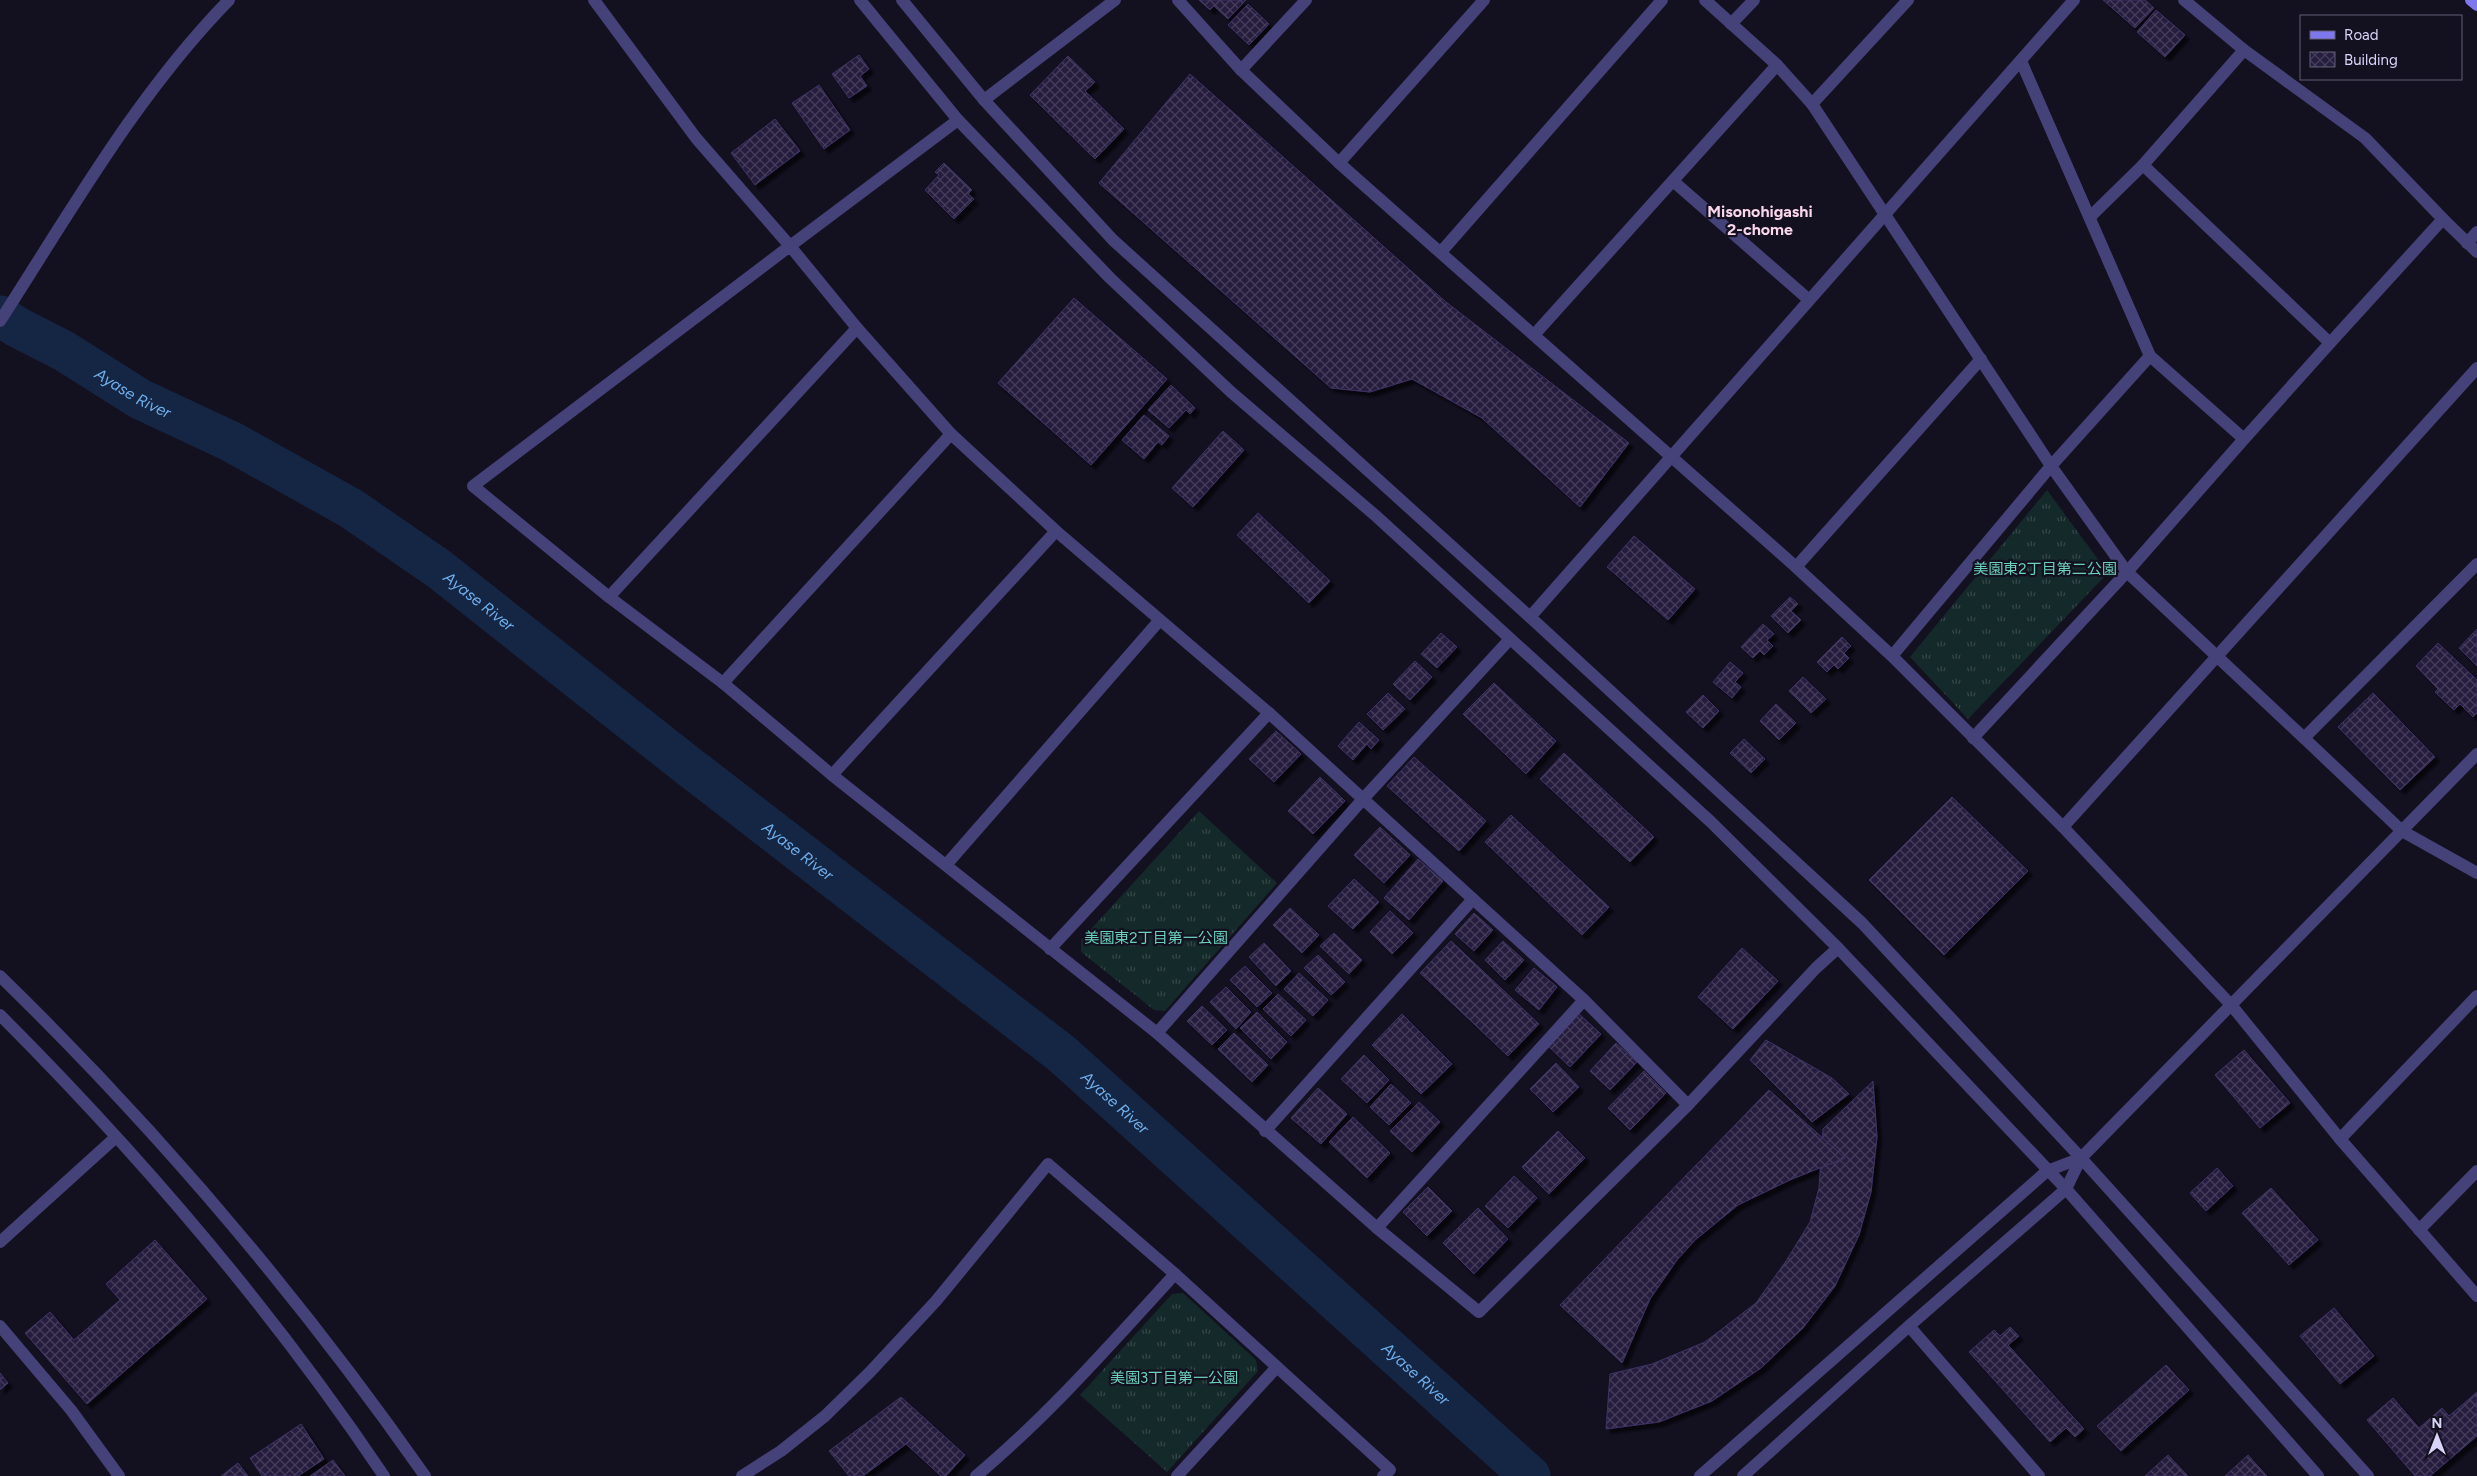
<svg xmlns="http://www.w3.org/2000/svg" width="2477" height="1476" viewBox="0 0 2477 1476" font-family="Figtree,'Noto Sans JP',sans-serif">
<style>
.grass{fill:url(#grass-tufts)}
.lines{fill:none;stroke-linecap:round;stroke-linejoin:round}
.river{stroke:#152644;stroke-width:41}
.building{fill:url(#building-cross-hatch);stroke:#3f3367;filter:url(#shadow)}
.service{stroke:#454179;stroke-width:12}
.minor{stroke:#454179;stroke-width:12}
.tertiary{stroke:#454179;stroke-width:12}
.secondary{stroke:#7e77ed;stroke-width:12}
.labels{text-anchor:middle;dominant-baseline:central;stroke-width:4.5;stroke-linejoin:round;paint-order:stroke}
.park-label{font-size:15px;fill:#69d0ba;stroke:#131020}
.neighbourhood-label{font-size:16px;font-weight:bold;fill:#fad6eb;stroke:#131020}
.water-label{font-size:16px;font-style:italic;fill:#6faeec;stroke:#131020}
</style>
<defs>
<pattern id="grass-tufts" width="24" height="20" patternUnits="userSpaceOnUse" patternTransform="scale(1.25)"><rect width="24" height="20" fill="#142929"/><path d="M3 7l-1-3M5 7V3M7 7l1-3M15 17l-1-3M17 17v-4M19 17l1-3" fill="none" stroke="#364749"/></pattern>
<pattern id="building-cross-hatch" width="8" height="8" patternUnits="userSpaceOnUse" patternTransform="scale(1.25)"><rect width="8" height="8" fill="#261e3e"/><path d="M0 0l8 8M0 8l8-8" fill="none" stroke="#453e5b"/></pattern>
<filter id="shadow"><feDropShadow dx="4.5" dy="4.5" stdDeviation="1" flood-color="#0009"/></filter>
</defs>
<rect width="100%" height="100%" fill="#131020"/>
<g class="grass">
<path d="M 2047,490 L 2108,573 L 1968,719 L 1910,657 Z"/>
<path d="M 1199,811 L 1277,883 L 1165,1011 L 1154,1010 L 1081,952 L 1081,940 Z"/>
<path d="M 1183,1293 L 1256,1360 L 1258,1371 L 1167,1472 L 1080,1395 L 1172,1294 Z"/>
</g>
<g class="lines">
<path class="river" id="s1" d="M 0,316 L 17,327 L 64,351 L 140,399 L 232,442 L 352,509 L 439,569 L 687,765 L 1062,1054 L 1530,1476"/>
</g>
<g class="building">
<path d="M 1199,0 L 1246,0 L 1228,19 L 1214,6 L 1210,10 Z"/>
<path d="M 2103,0 L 2145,0 L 2154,8 L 2135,28 Z"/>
<path d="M 1248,4 L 1269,24 L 1249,45 L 1228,25 Z"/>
<path d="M 2156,10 L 2185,35 L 2165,57 L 2137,32 Z"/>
<path d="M 859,55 L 869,69 L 860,76 L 867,86 L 849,98 L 832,74 Z"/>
<path d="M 1068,56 L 1095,82 L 1085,91 L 1124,129 L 1095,159 L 1030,95 Z"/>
<path d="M 1190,74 L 1446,302 L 1629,443 L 1580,507 L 1482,418 L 1412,379 L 1370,392 L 1331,388 L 1099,183 Z"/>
<path d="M 819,85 L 850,130 L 824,149 L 792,103 Z"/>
<path d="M 775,119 L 800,151 L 755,185 L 731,153 Z"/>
<path d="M 944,163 L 972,190 L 968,194 L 974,199 L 954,219 L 925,190 L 939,175 L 935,172 Z"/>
<path d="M 1074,298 L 1167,379 L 1091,465 L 998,383 Z"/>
<path d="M 1171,385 L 1195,408 L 1190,414 L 1186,410 L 1169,428 L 1148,410 Z"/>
<path d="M 1144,415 L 1169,436 L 1162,445 L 1158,442 L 1144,459 L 1122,440 Z"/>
<path d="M 1223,431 L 1244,450 L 1193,507 L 1172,488 Z"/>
<path d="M 1258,513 L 1330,581 L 1309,603 L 1237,535 Z"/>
<path d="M 1634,536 L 1695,589 L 1668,620 L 1607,567 Z"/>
<path d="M 1790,597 L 1798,604 L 1791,611 L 1801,620 L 1788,633 L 1771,616 Z"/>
<path d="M 1763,624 L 1774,634 L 1767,640 L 1773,646 L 1764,655 L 1760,651 L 1753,658 L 1741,647 Z"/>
<path d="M 2477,629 L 2477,666 L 2459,648 Z"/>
<path d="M 1441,633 L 1457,647 L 1437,668 L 1421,654 Z"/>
<path d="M 1842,637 L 1851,646 L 1844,653 L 1849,658 L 1838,669 L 1834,665 L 1827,672 L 1817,662 Z"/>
<path d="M 2438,643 L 2477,680 L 2477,713 L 2473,717 L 2460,704 L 2454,710 L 2435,692 L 2438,689 L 2416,666 Z"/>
<path d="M 1415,661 L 1432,677 L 1410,700 L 1393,684 Z"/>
<path d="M 1730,662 L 1743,673 L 1735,682 L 1741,687 L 1732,698 L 1713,682 Z"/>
<path d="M 1803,677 L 1826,699 L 1811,713 L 1789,691 Z"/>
<path d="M 1494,683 L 1556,741 L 1526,774 L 1463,714 Z"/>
<path d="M 1388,693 L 1405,709 L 1383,730 L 1367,714 Z"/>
<path d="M 2373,693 L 2435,757 L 2400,790 L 2338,727 Z"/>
<path d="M 1703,695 L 1719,711 L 1703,728 L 1686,712 Z"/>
<path d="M 1776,704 L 1796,723 L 1779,740 L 1760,721 Z"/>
<path d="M 1359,722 L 1379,740 L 1371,749 L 1367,744 L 1353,760 L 1338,746 Z"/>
<path d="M 1276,731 L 1301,754 L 1274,782 L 1249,759 Z"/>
<path d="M 1744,739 L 1765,759 L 1751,773 L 1730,753 Z"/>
<path d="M 1564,753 L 1654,837 L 1630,862 L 1540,779 Z"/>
<path d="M 1414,757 L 1486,821 L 1459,851 L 1387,786 Z"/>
<path d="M 1320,777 L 1345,801 L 1313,834 L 1288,811 Z"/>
<path d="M 1952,797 L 2028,871 L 1944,955 L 1869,880 Z"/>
<path d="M 1511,815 L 1609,907 L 1582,935 L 1485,842 Z"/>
<path d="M 1380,827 L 1410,855 L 1384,883 L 1354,855 Z"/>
<path d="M 1418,859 L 1443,881 L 1409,920 L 1384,898 Z"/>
<path d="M 1354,879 L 1379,902 L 1353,929 L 1328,906 Z"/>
<path d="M 1290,908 L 1319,935 L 1302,953 L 1273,925 Z"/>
<path d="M 1390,911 L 1413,933 L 1392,954 L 1370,932 Z"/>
<path d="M 1474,913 L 1493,930 L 1474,951 L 1455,934 Z"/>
<path d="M 1334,933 L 1362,960 L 1349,974 L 1320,946 Z"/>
<path d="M 1451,941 L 1539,1024 L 1508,1056 L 1420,973 Z"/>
<path d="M 1503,941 L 1524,960 L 1505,980 L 1485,960 Z"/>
<path d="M 1264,943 L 1291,971 L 1276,986 L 1249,957 Z"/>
<path d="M 1742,948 L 1778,981 L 1733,1029 L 1698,997 Z"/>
<path d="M 1318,955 L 1345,982 L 1331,995 L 1304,968 Z"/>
<path d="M 1245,966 L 1272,993 L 1257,1007 L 1230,980 Z"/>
<path d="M 1534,968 L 1557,987 L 1539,1010 L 1515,990 Z"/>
<path d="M 1299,973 L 1328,1000 L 1313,1016 L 1284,989 Z"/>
<path d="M 1226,987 L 1251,1012 L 1236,1029 L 1210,1002 Z"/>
<path d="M 1278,994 L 1306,1020 L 1291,1036 L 1263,1009 Z"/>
<path d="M 1202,1006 L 1227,1030 L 1212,1045 L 1187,1021 Z"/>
<path d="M 1257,1012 L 1287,1042 L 1271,1059 L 1240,1028 Z"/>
<path d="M 1578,1013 L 1601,1034 L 1570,1067 L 1547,1045 Z"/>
<path d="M 1402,1014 L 1452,1064 L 1421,1094 L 1372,1045 Z"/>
<path d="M 1234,1033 L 1268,1065 L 1252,1082 L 1218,1049 Z"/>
<path d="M 1766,1040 L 1832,1078 L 1849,1094 L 1812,1122 L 1750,1060 Z"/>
<path d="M 1616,1043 L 1637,1062 L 1610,1090 L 1590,1071 Z"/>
<path d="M 2244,1050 L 2290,1103 L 2260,1128 L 2215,1075 Z"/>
<path d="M 1364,1055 L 1389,1080 L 1367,1103 L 1341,1079 Z"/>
<path d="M 1556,1063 L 1579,1087 L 1553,1112 L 1530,1089 Z"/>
<path d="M 1644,1071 L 1666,1093 L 1630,1130 L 1608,1108 Z"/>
<path d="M 1873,1081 L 1877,1137 L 1871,1192 L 1859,1235 L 1835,1286 L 1803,1328 L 1761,1368 L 1712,1401 L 1659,1422 L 1606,1429 L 1610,1374 L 1652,1364 L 1705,1342 L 1756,1303 L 1786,1261 L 1810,1222 L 1819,1188 L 1823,1129 Z"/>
<path d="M 1391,1084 L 1411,1103 L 1389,1125 L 1370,1107 Z"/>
<path d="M 1318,1088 L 1347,1114 L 1321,1144 L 1291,1118 Z"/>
<path d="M 1769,1090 L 1845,1158 L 1792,1179 L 1738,1205 L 1695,1240 L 1677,1260 L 1650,1299 L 1622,1363 L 1560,1305 Z"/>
<path d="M 1419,1102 L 1440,1122 L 1412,1152 L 1390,1131 Z"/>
<path d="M 1353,1117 L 1390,1153 L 1367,1178 L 1329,1142 Z"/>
<path d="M 1558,1131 L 1585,1158 L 1549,1194 L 1522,1167 Z"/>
<path d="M 2217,1168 L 2233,1186 L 2206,1211 L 2190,1193 Z"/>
<path d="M 1514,1176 L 1537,1198 L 1508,1228 L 1485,1206 Z"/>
<path d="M 1428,1187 L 1452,1211 L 1427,1236 L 1403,1212 Z"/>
<path d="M 2271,1188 L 2318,1240 L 2289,1265 L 2242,1213 Z"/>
<path d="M 1478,1208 L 1508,1239 L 1474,1274 L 1443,1243 Z"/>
<path d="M 155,1240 L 207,1299 L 87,1404 L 25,1333 L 50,1312 L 74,1340 L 120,1300 L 106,1284 Z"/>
<path d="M 2334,1308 L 2374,1356 L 2340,1384 L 2300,1336 Z"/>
<path d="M 2010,1327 L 2019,1336 L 2008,1345 L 2084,1429 L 2075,1437 L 2066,1428 L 2050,1442 L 1969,1352 L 1994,1330 L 2000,1336 Z"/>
<path d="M 2166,1365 L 2189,1390 L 2121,1451 L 2097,1426 Z"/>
<path d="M 0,1373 L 8,1383 L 0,1390 Z"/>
<path d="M 2477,1392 L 2477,1436 L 2430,1476 L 2415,1476 L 2367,1420 L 2393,1398 L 2419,1428 L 2442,1408 L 2449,1416 Z"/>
<path d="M 901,1397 L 965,1455 L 946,1476 L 941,1476 L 906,1444 L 863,1476 L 849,1476 L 829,1451 Z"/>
<path d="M 301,1424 L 324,1459 L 298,1476 L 262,1476 L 250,1458 Z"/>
<path d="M 2168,1455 L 2188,1476 L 2145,1476 Z"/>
<path d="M 2248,1455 L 2267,1476 L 2225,1476 Z"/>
<path d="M 333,1460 L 345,1476 L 310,1476 Z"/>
<path d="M 238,1463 L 248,1476 L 221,1476 Z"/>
</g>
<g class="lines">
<path class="service" d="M 1688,1105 L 1816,968 L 1838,948"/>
<g class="minor">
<path d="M 594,0 L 696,138 L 790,246 L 958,120"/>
<path d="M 1178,0 L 1241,70 L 1339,163 L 1796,567 L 1892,656 L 2063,827 L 2232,1006 L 2340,1139 L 2477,1296"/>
<path d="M 1705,0 L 1777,65 L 1812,104 L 2051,466 L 2127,572 L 2304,738"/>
<path d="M 2184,0 L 2244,50 L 2365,138 L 2443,219"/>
<path d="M 1731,24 L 1754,0"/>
<path d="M 2021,61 L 2150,356"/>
<path d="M 1241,70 L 1306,0"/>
<path d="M 984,100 L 1115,0"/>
<path d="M 1812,104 L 1908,0"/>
<path d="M 1339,163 L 1484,0"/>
<path d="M 2143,165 L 2244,50"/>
<path d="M 1673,181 L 1808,299"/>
<path d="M 2467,243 L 2477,232"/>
<path d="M 790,246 L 857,328 L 951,434 L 1056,531 L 1269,713 L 1363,799 L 1584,1000 L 1688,1105 L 1479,1312 L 1377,1228 L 1157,1033 L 832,775 L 723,683 L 609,597 L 473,486 Z"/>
<path d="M 1441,252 L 1662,0"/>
<path d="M 1534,335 L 1777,65"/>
<path d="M 2330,343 L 2443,219 L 2477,252"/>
<path d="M 2477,564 L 2304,738 L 2402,831 L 2477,873"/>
<path d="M 1796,567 L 1981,359"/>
<path d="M 609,597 L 857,328"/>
<path d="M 1530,617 L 2074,0"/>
<path d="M 1892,656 L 2051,466 L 2150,356 L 2244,439 L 2330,343 L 2143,165 L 2091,216"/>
<path d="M 723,683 L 951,434"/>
<path d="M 1973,738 L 2127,572 L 2244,439"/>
<path d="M 832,775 L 1056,531"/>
<path d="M 2063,827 L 2477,368"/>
<path d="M 946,865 L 1159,621"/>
<path d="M 1050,949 L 1269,713"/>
<path d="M 1157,1033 L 1363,799 L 1510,639"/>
<path d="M 1265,1131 L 1473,899"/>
<path d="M 2340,1139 L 2477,996"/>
<path d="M 1377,1228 L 1584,1000"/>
<path d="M 2419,1230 L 2477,1171"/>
<path d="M 0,1242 L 116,1137"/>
<path d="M 0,1326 L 71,1410 L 119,1476"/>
<path d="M 1909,1326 L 2039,1476"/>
<path d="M 742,1476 L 781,1451 L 825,1416 L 870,1372 L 936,1301 L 1048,1164 L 1175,1274 L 1390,1470 L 1383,1476"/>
<path d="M 976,1476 C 1049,1415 1111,1344 1175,1274"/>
<path d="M 1177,1476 L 1277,1367"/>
</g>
<g class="tertiary">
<path d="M 860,0 L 958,120 L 1110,278 L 1231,392 L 1376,516 L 1711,822 L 1838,948 L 2066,1189 L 2318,1476"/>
<path d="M 902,0 L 984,100 L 1113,240 L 1530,617 L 1862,923 L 2081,1158 L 2368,1476"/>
<path d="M 0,321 C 71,211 137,94 229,0"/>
<path d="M 0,976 C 157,1129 299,1296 425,1476"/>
<path d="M 0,1015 C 143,1158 271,1308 384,1476"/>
<path d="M 1700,1476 L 2047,1171 L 2081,1158"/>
<path d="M 1743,1476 L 1909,1326 L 2066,1189 L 2081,1158 L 2477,754"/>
</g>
<path class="secondary" d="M 2471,0 L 2477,5"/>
</g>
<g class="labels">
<g class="park-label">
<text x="2045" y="569">美園東2丁目第二公園</text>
<text x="1156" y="938">美園東2丁目第一公園</text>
<text x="1174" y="1378">美園3丁目第一公園</text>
</g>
<g class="neighbourhood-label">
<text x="1760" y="211">Misonohigashi<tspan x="1760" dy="18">2-chome</tspan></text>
</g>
<g class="water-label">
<text stroke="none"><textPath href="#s1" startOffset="154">Ayase River</textPath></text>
<text stroke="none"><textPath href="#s1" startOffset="559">Ayase River</textPath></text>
<text stroke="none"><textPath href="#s1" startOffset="964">Ayase River</textPath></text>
<text stroke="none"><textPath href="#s1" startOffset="1369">Ayase River</textPath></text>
<text stroke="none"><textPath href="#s1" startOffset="1774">Ayase River</textPath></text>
</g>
</g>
<rect x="2300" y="15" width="162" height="65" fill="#131020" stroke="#625e77"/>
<rect x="2310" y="31" width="25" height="8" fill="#7e77ed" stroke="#625e77"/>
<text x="2344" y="40" font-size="15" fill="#d9d4f9">Road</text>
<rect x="2310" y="52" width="25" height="15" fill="url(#building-cross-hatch)" stroke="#625e77"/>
<text x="2344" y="65" font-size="15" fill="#d9d4f9">Building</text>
<g transform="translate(2437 1436)" stroke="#131020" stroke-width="4" paint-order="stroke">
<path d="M0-4L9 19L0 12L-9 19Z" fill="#d9d4f9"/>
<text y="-8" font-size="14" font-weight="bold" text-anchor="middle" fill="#d9d4f9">N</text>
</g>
</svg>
